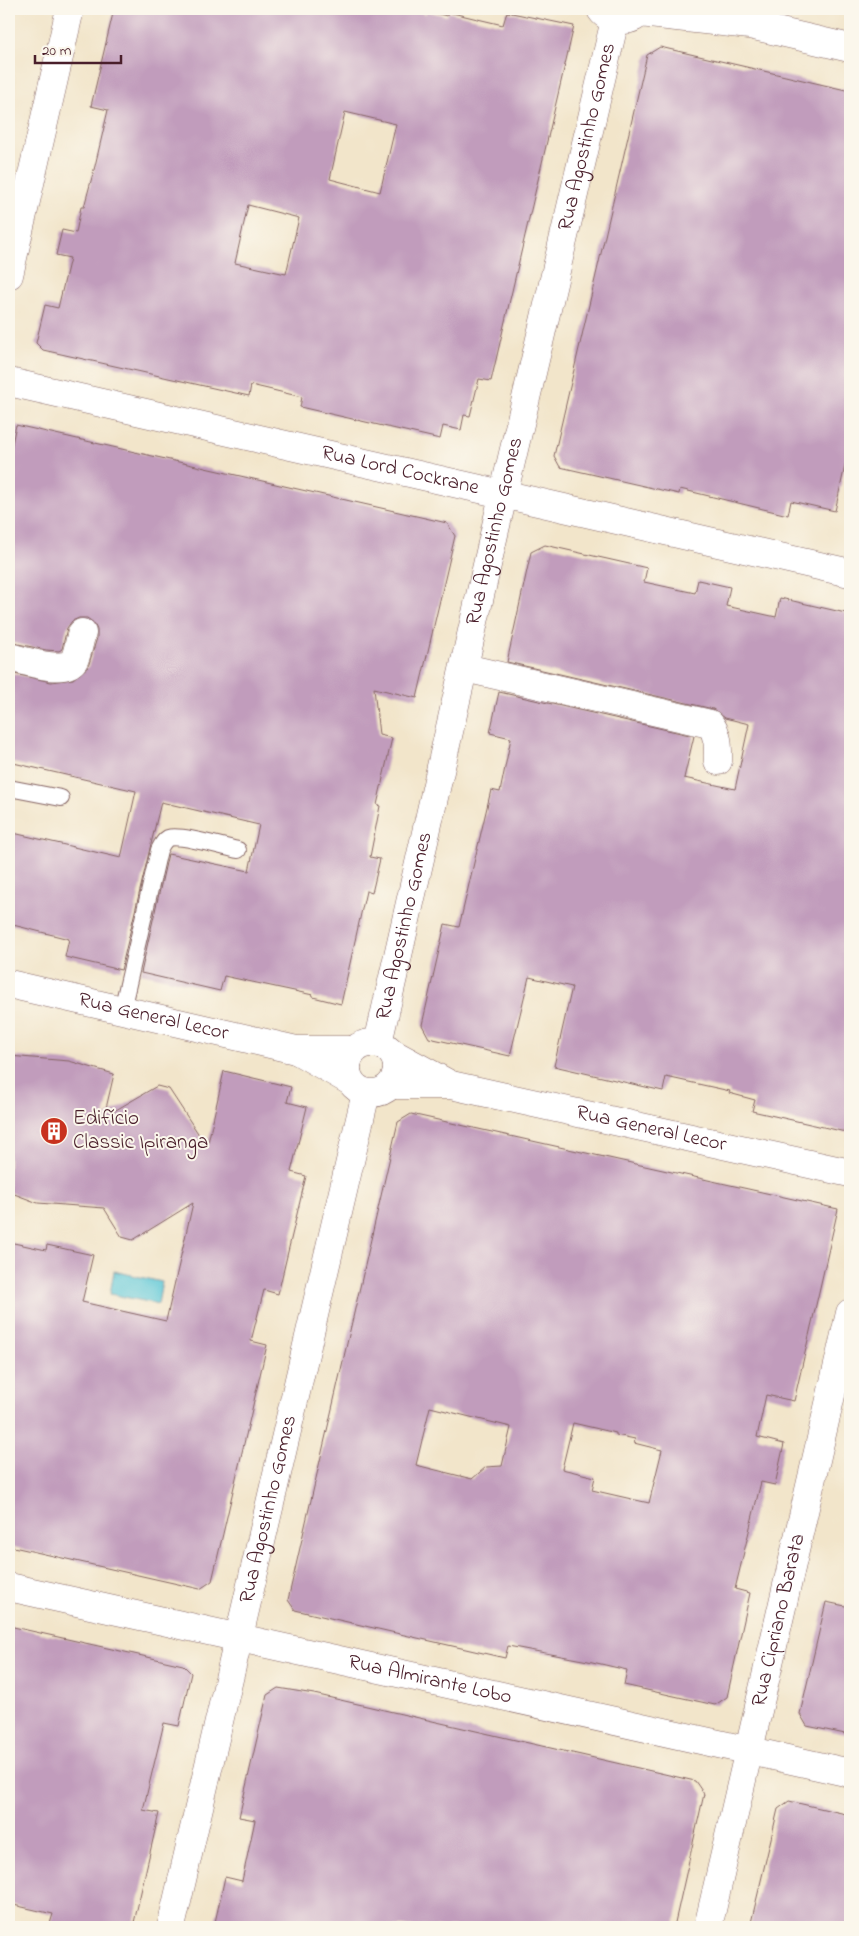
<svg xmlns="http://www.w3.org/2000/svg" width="859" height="1936" viewBox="0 0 859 1936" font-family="'Indie Flower',sans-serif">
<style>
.water{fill:#5cc7d7;stroke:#537381}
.building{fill:#c19cbc;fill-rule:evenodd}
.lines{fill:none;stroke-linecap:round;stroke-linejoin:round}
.service-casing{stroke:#856463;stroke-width:18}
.minor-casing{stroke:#856463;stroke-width:29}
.tertiary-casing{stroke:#856463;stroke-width:29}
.service{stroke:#fff;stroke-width:16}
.minor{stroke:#fff;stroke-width:28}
.tertiary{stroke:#fff;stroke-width:28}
.labels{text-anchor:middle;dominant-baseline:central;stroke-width:4;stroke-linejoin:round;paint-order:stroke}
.street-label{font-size:21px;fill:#4a1f2b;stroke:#fbf7ec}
.poi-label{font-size:21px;fill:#4a1f2b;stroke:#fbf7ec;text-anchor:start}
</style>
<rect width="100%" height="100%" fill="#fbf7ec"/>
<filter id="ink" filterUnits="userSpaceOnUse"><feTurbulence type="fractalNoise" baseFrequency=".02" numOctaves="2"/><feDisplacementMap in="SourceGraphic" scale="10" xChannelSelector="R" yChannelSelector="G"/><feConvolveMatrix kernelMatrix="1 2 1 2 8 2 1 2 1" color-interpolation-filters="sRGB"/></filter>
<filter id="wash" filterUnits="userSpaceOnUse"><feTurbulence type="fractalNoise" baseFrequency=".0096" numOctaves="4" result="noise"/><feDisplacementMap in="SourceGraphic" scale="20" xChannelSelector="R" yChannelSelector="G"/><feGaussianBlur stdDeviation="1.12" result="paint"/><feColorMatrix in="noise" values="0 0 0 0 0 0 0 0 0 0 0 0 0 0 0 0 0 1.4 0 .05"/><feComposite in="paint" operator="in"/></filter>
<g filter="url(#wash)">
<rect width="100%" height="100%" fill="#f2e5ca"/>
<path class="water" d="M 114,1271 L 162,1282 L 158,1304 L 110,1294 Z"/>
<g id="blocks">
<g class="building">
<path d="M 114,9 L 404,9 L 426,14 L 426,11 L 447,16 L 448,12 L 503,25 L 507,12 L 574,26 L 491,381 L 479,379 L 470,416 L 464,415 L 461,430 L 443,426 L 440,439 L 300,407 L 302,397 L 251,385 L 249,396 L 43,350 L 36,343 L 45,305 L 58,308 L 70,258 L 56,255 L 62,230 L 76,233 L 81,207 L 84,207 L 95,166 L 108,110 L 91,106 ZM 345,112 L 396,124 L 380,192 L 330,179 ZM 248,205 L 299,218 L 286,274 L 235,263 Z"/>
<path d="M 660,47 L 850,91 L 850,443 L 835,511 L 791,501 L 788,515 L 680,489 L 679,494 L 560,467 L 554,456 L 647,55 Z"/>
<path d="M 16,425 L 447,523 L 455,536 L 417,698 L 374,688 L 379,735 L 392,738 L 377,805 L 380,806 L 370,857 L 380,859 L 372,893 L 366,891 L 341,1004 L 313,997 L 313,995 L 224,976 L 220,991 L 141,973 L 168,854 L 249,871 L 259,825 L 161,802 L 121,970 L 65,957 L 69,939 L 9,924 L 9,832 L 121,858 L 136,791 L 9,762 L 10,673 L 51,682 L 73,679 L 88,667 L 97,638 L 97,630 L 94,623 L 87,618 L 79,618 L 72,621 L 67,628 L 62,649 L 59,651 L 46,650 L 9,642 L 9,458 Z"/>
<path d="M 545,545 L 647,568 L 644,582 L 695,593 L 698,580 L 730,587 L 726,606 L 776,617 L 780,598 L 850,614 L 850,1133 L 752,1111 L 755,1100 L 729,1093 L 730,1091 L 666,1077 L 663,1091 L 554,1066 L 572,987 L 529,977 L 510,1056 L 429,1038 L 422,1025 L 445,924 L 459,927 L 491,790 L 500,792 L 511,738 L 490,733 L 499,692 L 694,736 L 684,778 L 735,789 L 749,724 L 725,718 L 713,709 L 507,662 L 531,552 Z"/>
<path d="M 9,1056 L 69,1061 L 114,1074 L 104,1117 L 157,1086 L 169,1089 L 207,1147 L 224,1071 L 291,1087 L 287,1102 L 307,1107 L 291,1172 L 306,1176 L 278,1294 L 264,1290 L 251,1341 L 267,1345 L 212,1581 L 200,1589 L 9,1546 L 9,1242 L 46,1250 L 47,1245 L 93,1255 L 82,1302 L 166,1321 L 193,1203 L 133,1240 L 122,1237 L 104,1208 L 38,1203 L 9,1192 Z"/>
<path d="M 411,1114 L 838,1209 L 794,1401 L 766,1395 L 757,1437 L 784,1444 L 775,1485 L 761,1482 L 735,1589 L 750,1593 L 727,1697 L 715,1705 L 624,1685 L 627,1670 L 588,1661 L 508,1646 L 505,1658 L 295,1610 L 288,1600 L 398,1122 ZM 430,1407 L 511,1427 L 502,1466 L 486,1467 L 472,1479 L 416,1465 ZM 573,1423 L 616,1433 L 616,1435 L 635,1439 L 634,1443 L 662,1450 L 649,1503 L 592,1490 L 595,1477 L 562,1469 Z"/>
<path d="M 826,1602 L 850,1607 L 850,1735 L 807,1726 L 800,1714 Z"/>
<path d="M 9,1626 L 183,1665 L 191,1673 L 179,1726 L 164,1723 L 143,1810 L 159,1813 L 133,1927 L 49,1927 L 53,1914 L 9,1904 Z"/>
<path d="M 278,1688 L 314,1694 L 695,1781 L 704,1794 L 674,1927 L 214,1927 L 225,1877 L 242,1881 L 255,1820 L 239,1817 L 267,1695 Z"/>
<path d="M 789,1801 L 850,1815 L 850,1927 L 750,1927 L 778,1809 Z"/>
</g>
</g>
</g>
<g filter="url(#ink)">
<use href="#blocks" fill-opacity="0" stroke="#856463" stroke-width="1"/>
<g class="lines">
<g class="service-casing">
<g id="service">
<path d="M 9,788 L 61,798"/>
<path d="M 122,1010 L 159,850 C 161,846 163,841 168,838 C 180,834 224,847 238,850"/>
</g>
</g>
<g class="minor-casing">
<g id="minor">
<path d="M 640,13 L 750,25 L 850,48"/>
<path id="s1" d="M 9,382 L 850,573"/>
<path d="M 9,657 C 23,660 64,675 74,660 C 78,653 79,641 82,633"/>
<path d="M 465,668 L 710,724 C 719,735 718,748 718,761"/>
<path id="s2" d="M 9,984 L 296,1050 L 353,1050"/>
<path d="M 298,1051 L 350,1081"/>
<path d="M 394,1054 L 449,1084"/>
<path id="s3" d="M 392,1085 L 451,1085 L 850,1173"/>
<path id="s4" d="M 9,1587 L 850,1773"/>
<path id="s5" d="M 708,1927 L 850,1313"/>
</g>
</g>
<g class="tertiary-casing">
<g id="tertiary">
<path d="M 601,10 C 610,23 635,24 642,9"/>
<path d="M 9,275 L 70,9"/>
<circle cx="372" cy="1068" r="25"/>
<path id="s6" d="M 378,1043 L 495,530 L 615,20"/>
<path id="s7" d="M 171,1927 L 366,1093"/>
</g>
</g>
<use href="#service" class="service"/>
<use href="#minor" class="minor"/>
<use href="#tertiary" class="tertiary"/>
</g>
</g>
<defs>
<g id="building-disc" transform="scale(1.4375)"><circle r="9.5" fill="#c8321e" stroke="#fbf7ec"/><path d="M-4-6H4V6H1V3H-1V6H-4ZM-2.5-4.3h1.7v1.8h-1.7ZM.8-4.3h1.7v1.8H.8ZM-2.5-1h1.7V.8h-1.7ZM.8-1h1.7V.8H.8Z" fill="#fff"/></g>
</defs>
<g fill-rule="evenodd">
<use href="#building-disc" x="54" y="1131"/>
</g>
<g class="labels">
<g class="street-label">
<text stroke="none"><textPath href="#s6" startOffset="930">Rua Agostinho Gomes</textPath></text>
<text stroke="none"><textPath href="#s1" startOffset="401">Rua Lord Cockrane</textPath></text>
<text stroke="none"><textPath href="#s6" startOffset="525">Rua Agostinho Gomes</textPath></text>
<text stroke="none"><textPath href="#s6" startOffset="120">Rua Agostinho Gomes</textPath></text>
<text stroke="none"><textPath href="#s2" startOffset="148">Rua General Lecor</textPath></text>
<text stroke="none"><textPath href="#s3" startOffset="264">Rua General Lecor</textPath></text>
<text stroke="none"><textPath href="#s7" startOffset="429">Rua Agostinho Gomes</textPath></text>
<text stroke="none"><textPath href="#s5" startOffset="315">Rua Cipriano Barata</textPath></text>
<text stroke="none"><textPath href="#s4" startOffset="431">Rua Almirante Lobo</textPath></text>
</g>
<g class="poi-label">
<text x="73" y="1119">Edifício<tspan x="73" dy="24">Classic Ipiranga</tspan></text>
</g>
</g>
<rect width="859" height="1936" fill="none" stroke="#fbf7ec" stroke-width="30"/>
<path d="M35 55v8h86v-8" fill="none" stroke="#4a1f2b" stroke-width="2.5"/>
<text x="42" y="55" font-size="15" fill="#4a1f2b" stroke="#fbf7ec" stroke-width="4" paint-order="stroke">20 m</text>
</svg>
